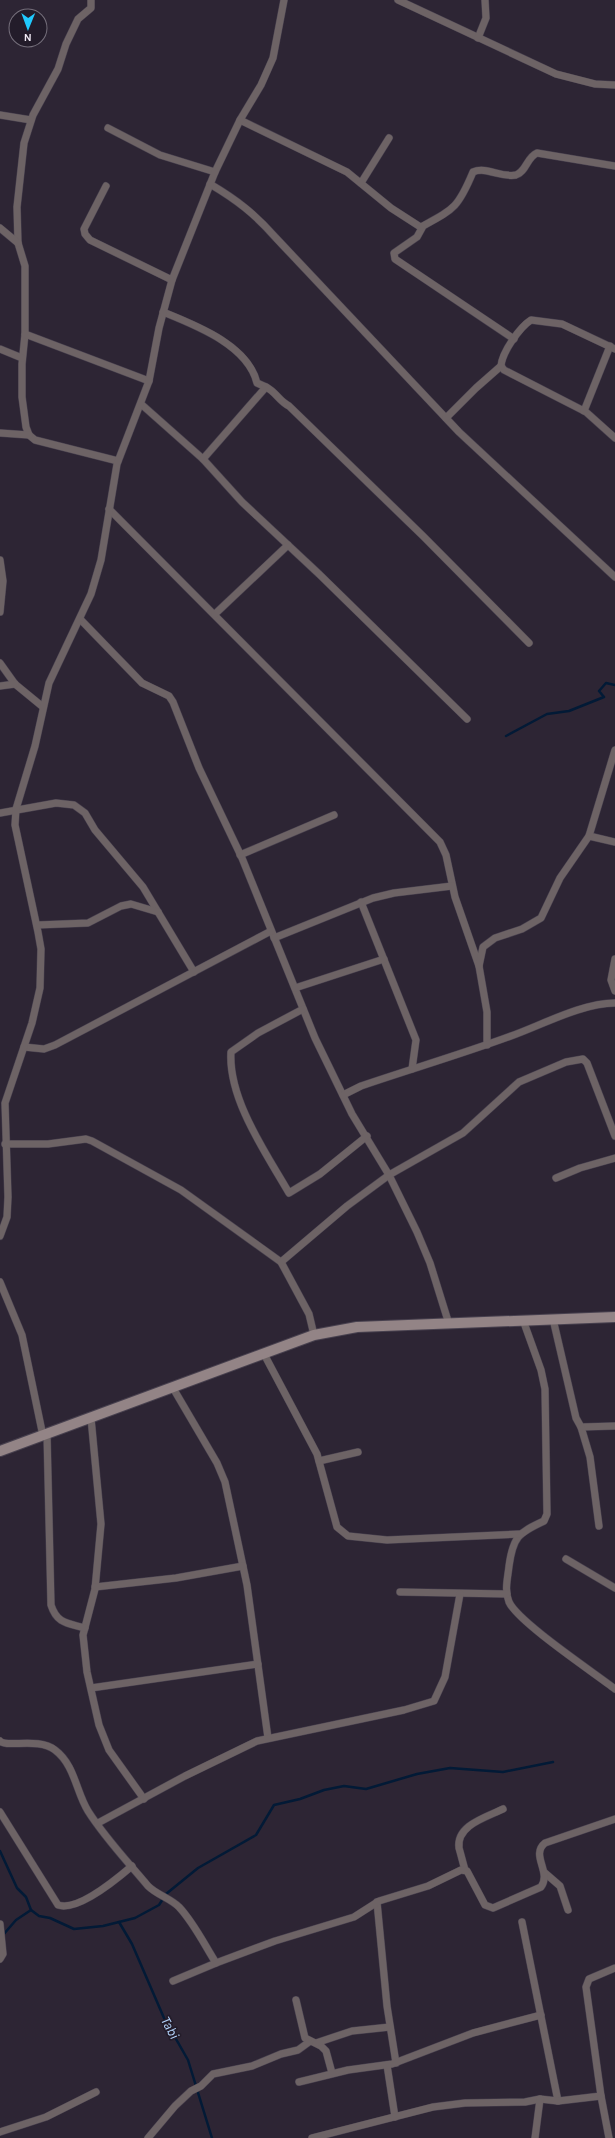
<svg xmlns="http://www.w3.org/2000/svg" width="615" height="2138" viewBox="0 0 615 2138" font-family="Karla,sans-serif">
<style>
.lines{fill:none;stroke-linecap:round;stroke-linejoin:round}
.stream{stroke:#021a36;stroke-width:2.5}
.street-casing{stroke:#48414f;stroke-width:8}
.secondary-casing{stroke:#48414f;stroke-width:12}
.street{stroke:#6d6365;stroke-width:7}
.secondary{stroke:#938486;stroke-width:10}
.labels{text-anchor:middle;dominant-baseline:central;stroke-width:3.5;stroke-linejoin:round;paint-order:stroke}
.water-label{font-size:14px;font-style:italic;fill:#b5d5fd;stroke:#231c2a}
</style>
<rect width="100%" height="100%" fill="#2d2534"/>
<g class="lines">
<g class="stream">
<path d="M 506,736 L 547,714 L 569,711 L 604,697 L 599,691 L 606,683 L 615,685"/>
<path d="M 0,1851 L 17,1888 L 26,1897 L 31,1910 L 39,1916 L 50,1918 L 74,1929 L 103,1926 L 135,1918 L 159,1905 L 166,1894 L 198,1868 L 256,1835 L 274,1805 L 300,1799 L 324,1790 L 344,1786 L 366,1789 L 417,1774 L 450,1768 L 503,1772 L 553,1762"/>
<path d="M 119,1922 L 132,1944 L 164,2018 L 188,2060 L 212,2138"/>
<path d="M 3,1935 L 16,1920 L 31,1910"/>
</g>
<g class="street-casing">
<g id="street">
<path d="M 91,0 L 91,8 L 78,19 L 66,44 L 58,69 L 33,115 L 24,143 L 17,207 L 18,243 L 25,266 L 25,334 L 22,364 L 22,397 L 26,427 L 29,435 L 35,440 L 118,461"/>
<path d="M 398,0 L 556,74 L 595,84 L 615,85"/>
<path d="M 478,38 L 486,18 L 485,0"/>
<path d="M 0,115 L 31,120"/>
<path d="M 240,120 L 347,172 L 391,208 L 422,228 L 417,237 L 394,253 L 395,259 L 514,339"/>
<path d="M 108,128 L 160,155 L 215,172"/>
<path d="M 361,183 L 389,138"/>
<path d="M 210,184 C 237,200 255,214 276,238 L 459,432 L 615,577"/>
<path d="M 106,186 L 84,229 L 85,234 L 90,240 L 172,280"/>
<path d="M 421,227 C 454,209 458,208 473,172 C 486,166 501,178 516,175 C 526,172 527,157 537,153 L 615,166"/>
<path d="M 0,228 L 18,243"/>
<path d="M 163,312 C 195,325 248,345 257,383 L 266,387"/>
<path d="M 25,334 L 149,381"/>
<path d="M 0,349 L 22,358"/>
<path d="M 615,349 L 562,324 L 531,320 C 520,327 502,352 501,366 L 504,370 L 586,412 L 615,438"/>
<path d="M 141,404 L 203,459 L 242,502 L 319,574 L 467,719"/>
<path d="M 584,411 L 610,346"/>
<path d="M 446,418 L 476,388 L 501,366"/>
<path d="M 0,433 L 29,435"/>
<path d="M 203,459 L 266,387 C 276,392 279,401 289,406 L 423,536 L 529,643"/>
<path d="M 109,509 L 440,842 L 446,855 L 455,897 L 479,966"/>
<path d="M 0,560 L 3,581 L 0,612"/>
<path d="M 215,614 L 288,545"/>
<path d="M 80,619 L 142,683 L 169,696 L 173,702 L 199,768 L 242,858 L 315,1038 L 352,1114 L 389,1175 L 417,1232 L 430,1263 L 449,1324"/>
<path d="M 0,663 L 15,684 L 43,707"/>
<path d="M 0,686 L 15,684"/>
<path d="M 0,813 L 56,803 L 74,805 L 85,813 L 95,830 L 143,887 L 194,972"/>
<path d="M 589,836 L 615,842"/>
<path d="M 240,855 L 334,815"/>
<path d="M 361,902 L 416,1040 L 412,1069"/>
<path d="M 37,925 L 88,923 L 121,906 L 131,904 L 158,912"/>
<path d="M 274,938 L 373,898 L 394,893 L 452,886"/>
<path d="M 615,959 L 611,980 L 615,991"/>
<path d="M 295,988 L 384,959"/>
<path d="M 303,1009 L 258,1033 L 231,1052 C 228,1099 266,1153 289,1193 L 320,1174 L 367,1136"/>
<path d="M 487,1045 L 487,1012 L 479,966 L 483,947 L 495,938 L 522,929 L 541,918 L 560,878 L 589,836 L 615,750"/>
<path d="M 24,1047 L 44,1049 L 55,1045 L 271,931"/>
<path d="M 343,1095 L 361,1086 C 411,1069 462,1054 511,1036 C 542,1025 582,1003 615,1003"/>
<path d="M 5,1144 L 48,1144 L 86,1139 L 92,1141 L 181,1190 L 281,1262 L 309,1314 L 314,1335"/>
<path d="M 556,1178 L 580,1168 L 615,1158"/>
<path d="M 0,1236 L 7,1217 L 8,1197 L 5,1103 L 32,1023 L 40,988 L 41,949 L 38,932 L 15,825 L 16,809 L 35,746 L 49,683 L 91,594 L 101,560 L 117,464 L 149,381 L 159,328 L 172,280 L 215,172 L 240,120 L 261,85 L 273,58 L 284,0"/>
<path d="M 281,1262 L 347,1206 L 389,1175 L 463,1133 L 519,1082 L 566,1062 L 583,1059 L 587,1063 L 615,1136"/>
<path d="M 0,1282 L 22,1335 L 43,1436"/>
<path d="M 553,1319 L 576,1418 L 581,1427 L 615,1426"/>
<path d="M 523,1320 L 541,1370 L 545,1389 L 547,1514 L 544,1521 C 518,1533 513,1537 509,1566 C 508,1577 504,1590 509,1602 C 518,1622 593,1672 615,1689"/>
<path d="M 264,1354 L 317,1454 L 337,1527 L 348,1536 L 387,1540 L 520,1534"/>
<path d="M 173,1388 L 217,1463 L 225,1482 L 247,1585 L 268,1738"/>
<path d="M 91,1418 L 101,1524 L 95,1589 L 83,1635 L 87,1672 L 99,1725 L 109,1750 L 144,1799"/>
<path d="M 581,1427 L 590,1457 L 599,1526"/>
<path d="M 47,1434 L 51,1605 C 57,1624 68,1623 85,1628"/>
<path d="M 319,1461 L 358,1452"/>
<path d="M 566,1559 L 615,1588"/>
<path d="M 95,1587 L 176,1578 L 243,1566"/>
<path d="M 400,1592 L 507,1594"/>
<path d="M 91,1688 L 258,1664"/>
<path d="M 0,1741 C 6,1748 39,1737 55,1750 C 75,1765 76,1792 88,1811 C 105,1838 128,1862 148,1886 C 157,1895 170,1898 179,1907 C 194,1923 204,1944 216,1963"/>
<path d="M 0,1812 L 58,1905 C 78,1912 118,1878 132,1866"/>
<path d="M 98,1823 L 185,1776 L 257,1741 L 404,1710 L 434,1701 L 445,1677 L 460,1594"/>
<path d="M 465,1870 C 463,1863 461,1855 459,1848 C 456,1825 487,1817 503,1809"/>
<path d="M 545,1873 L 560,1886 L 568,1910"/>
<path d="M 377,1902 L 387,2006 L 396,2063"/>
<path d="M 522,1922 L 558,2101"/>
<path d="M 0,1924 L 3,1954 L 0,1959"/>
<path d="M 173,1981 L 216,1963 L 275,1941 L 354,1917 L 379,1901 L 428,1886 L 461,1870 L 467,1871 L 485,1905 L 493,1908 L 541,1887 C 552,1872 530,1855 545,1843 L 615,1819"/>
<path d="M 296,2000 L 305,2038 L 321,2046 L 326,2051 L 332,2073"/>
<path d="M 316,2043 L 352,2031 L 390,2027"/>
<path d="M 387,2065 L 395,2117"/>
<path d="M 299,2082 L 348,2070 L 392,2064 L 473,2033 L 541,2015"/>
<path d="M 0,2132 L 46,2117 L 96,2092"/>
<path d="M 148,2138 L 175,2106 L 191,2091 L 201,2086 L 213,2074 L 252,2066 L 281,2054 L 298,2050 L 309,2042"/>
<path d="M 312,2138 L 433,2107 L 465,2103 L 525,2102 L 540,2099 L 558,2101 L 601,2096"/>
<path d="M 535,2138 L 540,2099"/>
<path d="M 609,2138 L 601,2096 L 586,1987 L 589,1979 L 615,1968"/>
</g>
</g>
<g class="secondary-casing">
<path id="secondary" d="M 0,1451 L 314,1335 L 357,1327 L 615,1317"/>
</g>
<use href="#street" class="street"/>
<use href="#secondary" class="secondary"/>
</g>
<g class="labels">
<g class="water-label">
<text transform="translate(170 2028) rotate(62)">Tabi</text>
</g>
</g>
<g transform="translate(28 28) rotate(181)"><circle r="19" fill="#231c2a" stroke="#756f7b"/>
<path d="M0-3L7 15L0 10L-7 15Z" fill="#20c9fd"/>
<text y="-6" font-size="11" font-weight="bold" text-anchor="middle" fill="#f1ebf5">N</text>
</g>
</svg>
